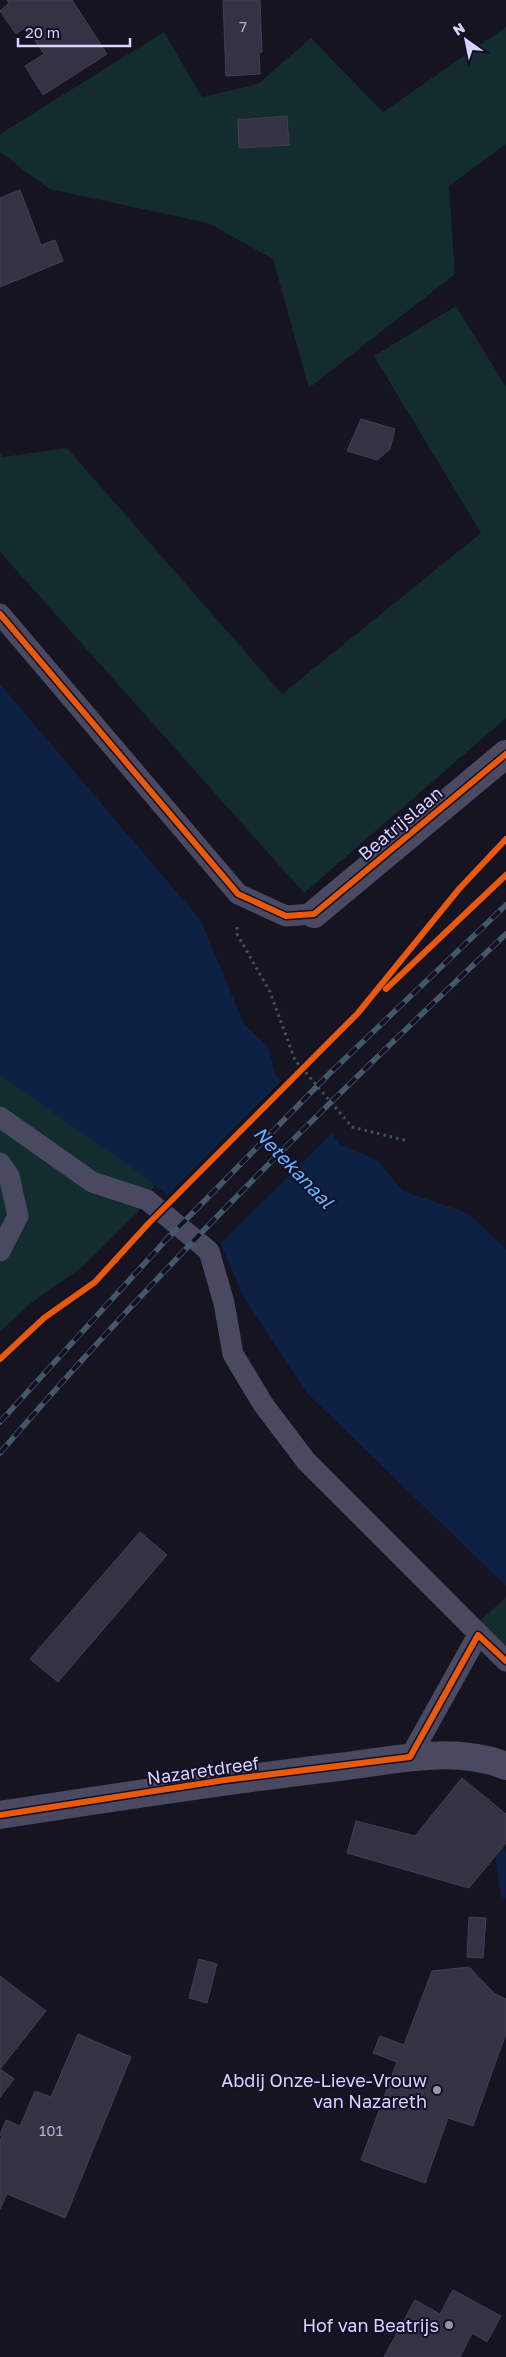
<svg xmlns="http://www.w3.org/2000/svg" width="506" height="2357" viewBox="0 0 506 2357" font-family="'Golos Text',sans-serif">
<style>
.green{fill:#132c2d}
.water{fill:#0d2144}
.pier{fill:#161421}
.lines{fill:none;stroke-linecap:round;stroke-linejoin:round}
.stream{stroke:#0d2144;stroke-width:11}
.building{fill:#343243;stroke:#433f54}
.path{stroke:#44505f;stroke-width:3;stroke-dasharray:2.5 4;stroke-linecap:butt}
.service{stroke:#4a4962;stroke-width:21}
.minor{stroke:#4a4962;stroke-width:28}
.rail-casing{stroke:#43596b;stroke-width:5.5}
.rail{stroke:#130f26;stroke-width:4;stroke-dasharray:11;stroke-linecap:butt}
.cycleway-casing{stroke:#130f26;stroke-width:9}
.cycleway{stroke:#e8590c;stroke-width:6}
.poi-dot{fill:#9591b1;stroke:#130f26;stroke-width:2}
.labels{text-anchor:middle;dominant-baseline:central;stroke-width:4;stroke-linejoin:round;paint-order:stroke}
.number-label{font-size:15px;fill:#b0acd0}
.street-label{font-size:18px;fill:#d9d4ff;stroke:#130f26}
.poi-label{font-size:18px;fill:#d9d4ff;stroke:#130f26;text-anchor:end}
.water-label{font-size:19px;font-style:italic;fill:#62b6ff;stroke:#130f26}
</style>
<rect width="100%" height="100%" fill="#161421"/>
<g class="green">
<path d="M 506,27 L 506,144 L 449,186 L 455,274 L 309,388 L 273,259 L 208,223 L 49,189 L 0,152 L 0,134 L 164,32 L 202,97 L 258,84 L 311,38 L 383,112 Z"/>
<path d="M 456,306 L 506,387 L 506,718 L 304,893 L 0,552 L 0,454 L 3,457 L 67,448 L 282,694 L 481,533 L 374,356 Z"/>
<path d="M 0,1073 L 161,1175 L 137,1213 L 82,1267 L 31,1303 L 0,1332 Z"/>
<path d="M 506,1597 L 506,1648 L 479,1622 Z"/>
</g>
<path class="water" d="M 0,684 L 201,921 L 244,1024 L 268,1047 L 276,1076 L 311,1109 L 340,1144 L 377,1160 L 403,1191 L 468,1213 L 506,1249 L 506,1586 L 307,1393 L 243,1296 L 220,1242 L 152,1182 L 0,1075 Z"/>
<path class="pier" d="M 283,1079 L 312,1107 L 333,1132 L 219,1245 L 165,1197 Z"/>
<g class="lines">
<path class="stream" d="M 500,1852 L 506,1893"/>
</g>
<g class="building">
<path d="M 7,0 L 72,0 L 107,54 L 43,95 L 25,66 L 44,54 L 26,27 L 16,34 L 0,11 L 9,3 Z"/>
<path d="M 223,0 L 260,0 L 262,52 L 259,53 L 260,74 L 226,76 Z"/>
<path d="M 287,116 L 289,145 L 239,148 L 238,120 Z"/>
<path d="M 20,190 L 41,245 L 55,240 L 63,261 L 0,287 L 0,198 Z"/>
<path d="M 361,419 L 395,429 L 390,449 L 377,460 L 347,451 Z"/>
<path d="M 140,1532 L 167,1555 L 58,1682 L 30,1659 Z"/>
<path d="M 462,1778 L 506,1814 L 506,1843 L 469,1888 L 347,1853 L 356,1821 L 415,1836 Z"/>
<path d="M 469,1917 L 486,1918 L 483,1958 L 467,1957 Z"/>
<path d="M 199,1959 L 217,1964 L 207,2003 L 189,1998 Z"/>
<path d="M 469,1967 L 494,1993 L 506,1999 L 506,2033 L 473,2126 L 448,2118 L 425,2183 L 361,2160 L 397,2062 L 373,2053 L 380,2036 L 404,2045 L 432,1971 Z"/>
<path d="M 0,1976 L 46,2011 L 0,2069 Z"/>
<path d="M 78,2034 L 131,2057 L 65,2218 L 7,2194 L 0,2209 L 0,2141 L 2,2136 L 0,2135 L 6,2120 L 20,2126 L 35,2091 L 51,2097 Z"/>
<path d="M 0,2069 L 14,2079 L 0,2097 Z"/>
<path d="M 453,2290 L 501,2316 L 487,2342 L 472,2333 L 460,2357 L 384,2357 L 415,2300 L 440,2314 Z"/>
</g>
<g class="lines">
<path class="path" d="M 237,927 L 237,934 L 270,992 L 295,1060 L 352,1127 L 408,1141"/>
<g class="service">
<path d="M 0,614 L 238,894 L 286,916 L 314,914"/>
<path d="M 0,1117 L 92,1182 L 147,1200 L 209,1251 L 224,1303 L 233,1354 L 263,1404 L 306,1461 L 506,1661"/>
<path d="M 0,1163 L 9,1176 L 18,1216 L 0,1251"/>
<path d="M 410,1757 L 478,1635"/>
</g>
<g class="minor">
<path d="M 314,914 L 506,754"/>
<path d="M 0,1815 C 110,1798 220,1781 330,1768 C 387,1762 451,1744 506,1766"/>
</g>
<g class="rail-casing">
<g id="rail">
<path d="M 0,1422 L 165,1241 L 330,1073 L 506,905"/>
<path d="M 0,1453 C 158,1269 330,1100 506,934"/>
</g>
</g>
<use href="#rail" class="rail"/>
<g class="cycleway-casing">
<g id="cycleway">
<path d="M 0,614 L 238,894 L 286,916 L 314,914 L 506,754"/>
<path d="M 386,989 L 506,875"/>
<path d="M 0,1359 L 44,1318 L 95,1282 L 148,1224 L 358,1013 L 459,889 L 506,839"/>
<path d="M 0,1815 L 225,1780 L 410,1757 L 478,1635 L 506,1661"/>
</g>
</g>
<use href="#cycleway" class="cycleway"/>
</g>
<g class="poi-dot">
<circle cx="437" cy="2090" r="5"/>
<circle cx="449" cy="2325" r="5"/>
</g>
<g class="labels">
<g class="number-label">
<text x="243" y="26">7</text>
<text x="51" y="2130">101</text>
</g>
<g class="street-label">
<text transform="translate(400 823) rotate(-40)">Beatrijslaan</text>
<text transform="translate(203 1770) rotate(-8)">Nazaretdreef</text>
</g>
<g class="poi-label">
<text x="427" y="2080">Abdij Onze-Lieve-Vrouw<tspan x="427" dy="21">van Nazareth</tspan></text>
<text x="439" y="2325">Hof van Beatrijs</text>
</g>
<g class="water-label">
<text transform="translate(294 1167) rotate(46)">Netekanaal</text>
</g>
</g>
<g transform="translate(466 40) rotate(327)" stroke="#130f26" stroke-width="4" paint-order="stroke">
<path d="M0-4L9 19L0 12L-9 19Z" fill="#d9d4ff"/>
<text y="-8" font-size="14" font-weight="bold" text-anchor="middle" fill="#d9d4ff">N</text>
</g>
<path d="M18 38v8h112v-8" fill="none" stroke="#d9d4ff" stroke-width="2.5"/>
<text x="25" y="38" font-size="15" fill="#d9d4ff" stroke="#130f26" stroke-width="4" paint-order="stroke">20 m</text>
</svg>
